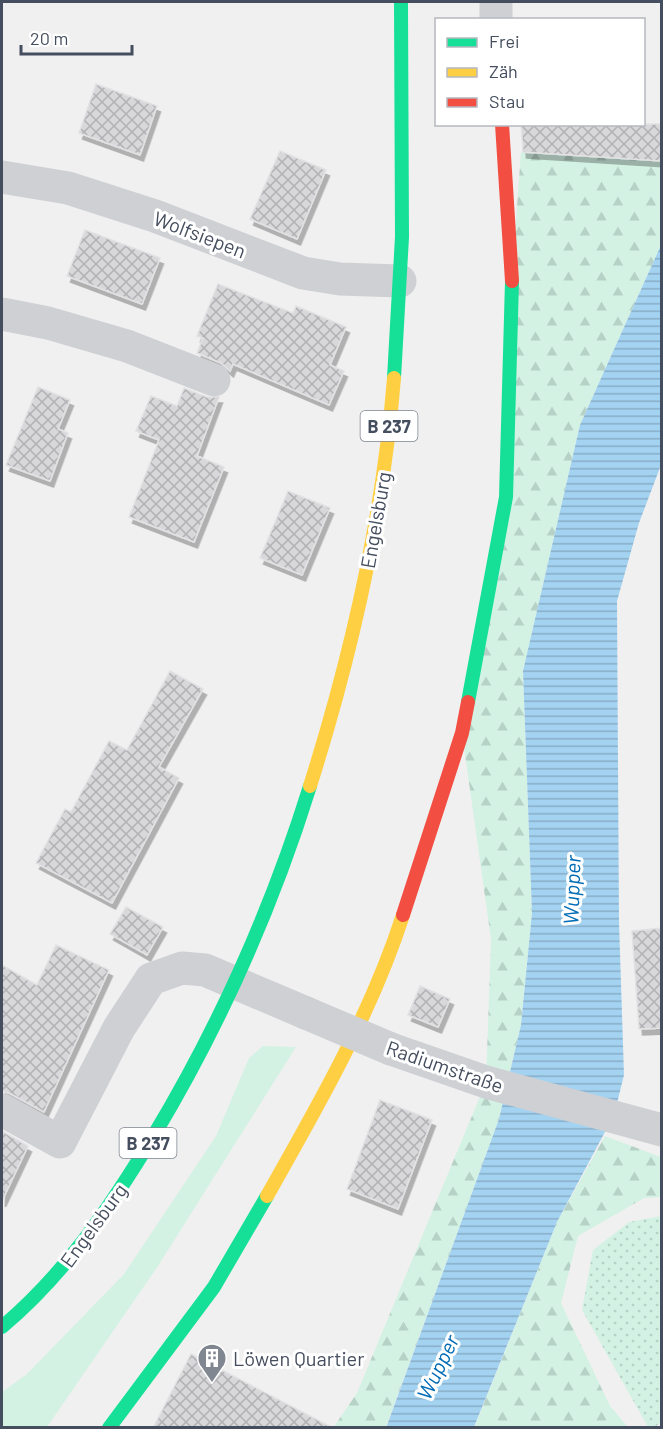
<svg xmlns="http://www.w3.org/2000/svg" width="663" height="1429" viewBox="0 0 663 1429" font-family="Barlow,sans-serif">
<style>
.green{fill:#d3f2e4}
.forest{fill:url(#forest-firs)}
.garden{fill:url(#garden-dots)}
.water{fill:url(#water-rules)}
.building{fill:url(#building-cross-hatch);stroke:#e2e1e3;stroke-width:1.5;filter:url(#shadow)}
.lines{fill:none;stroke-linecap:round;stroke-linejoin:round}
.street{stroke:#ced0d4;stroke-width:33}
.fast{stroke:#16e098;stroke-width:14}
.slow{stroke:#ffcf43;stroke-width:14}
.jam{stroke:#f24e42;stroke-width:14}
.street-bridge{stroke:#ced0d4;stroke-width:33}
.labels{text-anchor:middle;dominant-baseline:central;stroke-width:6;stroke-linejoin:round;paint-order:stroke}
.shield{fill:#fff;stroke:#7d838e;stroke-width:1.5}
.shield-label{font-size:18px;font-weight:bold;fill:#454e5e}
.street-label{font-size:20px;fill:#454e5e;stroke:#fff}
.poi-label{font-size:20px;fill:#454e5e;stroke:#fff;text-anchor:start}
.water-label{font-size:21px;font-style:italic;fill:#016cb6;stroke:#fff}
</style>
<defs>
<pattern id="forest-firs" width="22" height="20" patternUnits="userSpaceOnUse" patternTransform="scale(1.5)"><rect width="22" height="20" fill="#d3f2e4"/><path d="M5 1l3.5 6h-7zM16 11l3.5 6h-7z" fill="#b6d1c6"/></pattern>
<pattern id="garden-dots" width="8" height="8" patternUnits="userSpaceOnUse" patternTransform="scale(1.5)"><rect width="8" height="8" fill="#d3f2e4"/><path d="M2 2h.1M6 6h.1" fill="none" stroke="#b6d1c6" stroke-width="1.8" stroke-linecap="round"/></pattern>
<pattern id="water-rules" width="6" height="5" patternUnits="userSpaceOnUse" patternTransform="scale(1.5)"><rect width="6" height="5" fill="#a4d3f2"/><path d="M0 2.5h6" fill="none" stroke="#87adc7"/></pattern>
<pattern id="building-cross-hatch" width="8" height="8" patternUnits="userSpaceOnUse" patternTransform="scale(1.5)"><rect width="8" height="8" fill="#d8d8da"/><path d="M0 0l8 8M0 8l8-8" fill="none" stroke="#b1b1b4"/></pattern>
<filter id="shadow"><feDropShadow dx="3.5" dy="6" stdDeviation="0" flood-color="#0004"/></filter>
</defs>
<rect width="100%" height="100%" fill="#f1f0f0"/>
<path class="green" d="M 263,1046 L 296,1047 L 158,1266 L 47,1427 L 2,1427 L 2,1392 L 27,1374 L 124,1274 L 216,1136 L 249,1058 Z"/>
<g class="forest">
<path d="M 521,152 L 661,161 L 661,245 L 580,425 L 523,671 L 532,913 L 521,1025 L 499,1119 L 386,1427 L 333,1428 L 357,1393 L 486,1082 L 491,939 L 462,733 L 506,497 L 512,275 Z"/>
<path d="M 605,1136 L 661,1157 L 661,1197 L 644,1198 L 578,1236 L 561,1303 L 610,1406 L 628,1427 L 474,1428 L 557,1222 Z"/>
</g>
<path class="garden" d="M 661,1216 L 661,1422 L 655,1427 L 648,1427 L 582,1310 L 593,1250 L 629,1222 Z"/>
<path class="water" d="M 661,245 L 661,465 L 639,523 L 617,601 L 619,922 L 624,1075 L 614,1115 L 557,1222 L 474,1427 L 386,1428 L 499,1119 L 521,1025 L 532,913 L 523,671 L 580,425 Z"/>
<g class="building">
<path d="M 96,84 L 157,106 L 140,155 L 79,133 Z"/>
<path d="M 521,124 L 662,124 L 662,161 L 523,152 Z"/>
<path d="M 280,151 L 326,170 L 297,239 L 250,219 Z"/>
<path d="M 85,230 L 160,258 L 142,304 L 67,276 Z"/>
<path d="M 218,284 L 293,313 L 296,306 L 346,327 L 330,365 L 344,371 L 329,405 L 233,364 L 230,371 L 221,363 L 197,353 L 203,338 L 197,336 Z"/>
<path d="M 38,387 L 70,400 L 58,429 L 68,433 L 50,481 L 6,465 Z"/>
<path d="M 184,388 L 207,397 L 219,397 L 197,456 L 224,467 L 194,542 L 129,517 L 159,440 L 136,431 L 151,396 L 177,406 Z"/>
<path d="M 288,491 L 330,508 L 302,575 L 260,558 Z"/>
<path d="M 170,671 L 203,689 L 159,767 L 179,778 L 112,903 L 36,863 L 65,809 L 71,812 L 109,741 L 127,750 Z"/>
<path d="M 126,907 L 163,927 L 147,955 L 110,934 Z"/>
<path d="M 662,928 L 662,1028 L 639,1029 L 632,931 Z"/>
<path d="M 56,945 L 109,970 L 44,1112 L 11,1094 L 2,1091 L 2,965 L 37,985 Z"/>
<path d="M 420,986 L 450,999 L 438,1027 L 408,1015 Z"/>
<path d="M 380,1100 L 432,1120 L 398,1209 L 347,1189 Z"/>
<path d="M 2,1131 L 28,1146 L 2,1201 Z"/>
<path d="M 191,1354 L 333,1428 L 153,1428 Z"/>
</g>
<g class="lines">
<g class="street">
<path d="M 496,2 L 496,20"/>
<path d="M 2,177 L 68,188 L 155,216 L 303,273 L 340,279 L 400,281"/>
<path d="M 2,314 L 48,323 L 127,346 L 214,380"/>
<path d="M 391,1049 L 486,1082 L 662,1130"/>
<path d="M 2,1110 L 60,1142 L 119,1028 L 151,979 L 182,968 L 205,970 L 306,1013"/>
</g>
<g class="fast">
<path d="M 394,378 L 402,237 L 401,2"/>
<path d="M 468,702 L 506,497 L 512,281"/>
<path d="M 2,1327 C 66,1273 111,1206 154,1135 C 220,1025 272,908 310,786"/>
<path d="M 109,1428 L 214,1287 L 267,1196"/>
</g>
<g class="slow">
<path d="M 310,786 C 352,653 383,517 394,378"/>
<path d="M 267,1196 C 318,1106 371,1014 403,915"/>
</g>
<g class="jam">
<path d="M 502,124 L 512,281"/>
<path d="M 403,915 L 462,733 L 468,702"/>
</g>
<path class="street-bridge" d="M 306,1013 L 391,1049"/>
</g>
<defs>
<g id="building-pin" transform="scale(1.5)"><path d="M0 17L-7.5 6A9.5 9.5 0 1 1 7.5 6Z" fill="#818791" stroke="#fff"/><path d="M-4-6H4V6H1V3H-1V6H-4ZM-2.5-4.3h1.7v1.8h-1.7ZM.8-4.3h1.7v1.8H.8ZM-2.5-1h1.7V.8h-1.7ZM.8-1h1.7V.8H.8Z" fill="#fff"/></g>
</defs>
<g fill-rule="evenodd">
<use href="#building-pin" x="212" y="1358"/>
</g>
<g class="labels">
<g class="shield">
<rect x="360.5" y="411" width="57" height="30" rx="4.5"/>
<rect x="119.5" y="1128" width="57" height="30" rx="4.5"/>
</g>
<g class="shield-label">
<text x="389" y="426">B 237</text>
<text x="148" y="1143">B 237</text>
</g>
<g class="street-label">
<text transform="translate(200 234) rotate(21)">Wolfsiepen</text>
<text transform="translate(375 520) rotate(-80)">Engelsburg</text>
<text transform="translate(445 1066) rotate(19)">Radiumstraße</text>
<text transform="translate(93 1225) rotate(-54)">Engelsburg</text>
</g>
<g class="poi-label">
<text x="233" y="1358">Löwen Quartier</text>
</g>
<g class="water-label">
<text transform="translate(571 890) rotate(-88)">Wupper</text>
<text transform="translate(437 1367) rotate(-64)">Wupper</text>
</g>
</g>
<rect width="663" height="1429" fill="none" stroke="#454e5e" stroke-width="6"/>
<rect x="435" y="18" width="210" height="108" fill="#ffffff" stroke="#b5b8bf" stroke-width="1.5"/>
<rect x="447" y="38" width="30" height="9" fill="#16e098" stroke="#b5b8bf" stroke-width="1.5"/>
<text x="489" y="48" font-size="18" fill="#454e5e">Frei</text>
<rect x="447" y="68" width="30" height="9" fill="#ffcf43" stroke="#b5b8bf" stroke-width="1.5"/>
<text x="489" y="78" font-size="18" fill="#454e5e">Zäh</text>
<rect x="447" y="98" width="30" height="9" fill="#f24e42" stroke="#b5b8bf" stroke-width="1.5"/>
<text x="489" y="108" font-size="18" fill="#454e5e">Stau</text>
<path d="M21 45v9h111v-9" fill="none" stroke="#454e5e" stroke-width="3"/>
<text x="30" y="45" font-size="18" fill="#454e5e" stroke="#ffffff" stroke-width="4.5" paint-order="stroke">20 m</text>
</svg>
